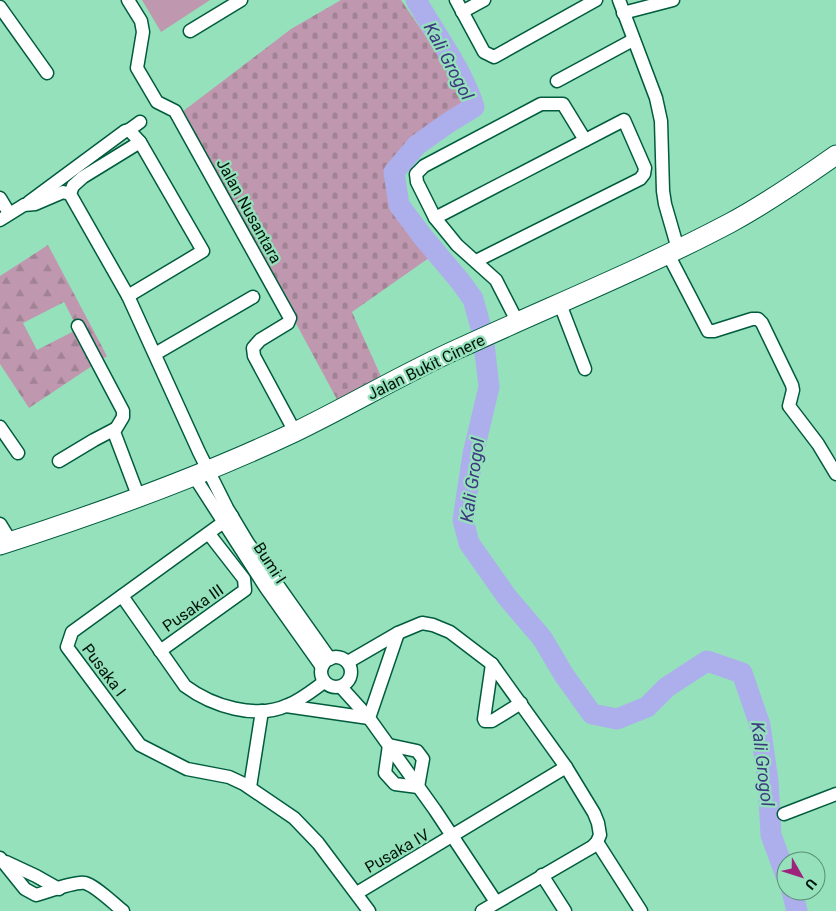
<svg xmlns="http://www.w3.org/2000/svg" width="836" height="911" viewBox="0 0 836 911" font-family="Roboto,sans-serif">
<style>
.forest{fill:url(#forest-firs);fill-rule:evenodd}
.cemetery{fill:url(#cemetery-stones)}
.park{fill:#bf98af}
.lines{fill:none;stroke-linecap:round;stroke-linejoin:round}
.river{stroke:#adafec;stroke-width:21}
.street-casing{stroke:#005c3d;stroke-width:15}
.secondary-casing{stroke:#005c3d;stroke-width:21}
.street{stroke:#fff;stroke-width:12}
.secondary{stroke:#fff;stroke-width:19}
.labels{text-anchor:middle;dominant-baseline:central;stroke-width:4.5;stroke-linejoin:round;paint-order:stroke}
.street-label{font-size:16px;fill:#00140a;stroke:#95e1bc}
.water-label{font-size:18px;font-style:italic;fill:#3d3880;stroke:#95e1bc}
</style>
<defs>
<pattern id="forest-firs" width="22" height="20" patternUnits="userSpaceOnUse" patternTransform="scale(1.25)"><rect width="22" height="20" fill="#bf98af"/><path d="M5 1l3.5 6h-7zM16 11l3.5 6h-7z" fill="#a28295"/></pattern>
<pattern id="cemetery-stones" width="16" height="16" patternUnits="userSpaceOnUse" patternTransform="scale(1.25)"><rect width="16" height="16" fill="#bf98af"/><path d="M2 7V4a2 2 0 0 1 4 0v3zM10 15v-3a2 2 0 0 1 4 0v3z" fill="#a28295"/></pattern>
</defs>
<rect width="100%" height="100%" fill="#95e1bc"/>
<path class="forest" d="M 48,245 L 107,356 L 29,408 L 0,364 L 0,276 ZM 64,302 L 78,329 L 37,350 L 23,323 Z"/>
<path class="cemetery" d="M 341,0 L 401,0 L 474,107 L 448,123 L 417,145 L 394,172 L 399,205 L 436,253 L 352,312 L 384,383 L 340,405 L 182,112 L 291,29 Z"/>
<path class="park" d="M 142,0 L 210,0 L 161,32 Z"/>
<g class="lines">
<g class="river">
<path d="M 416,0 C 436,35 462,69 474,107 L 448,123 L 417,145 L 394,172 L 399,205 L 423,237 L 460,281 L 473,299 L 483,335 L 489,387 L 473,454 L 463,520 L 469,543 L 507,597 L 542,638 L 564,675 L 592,714 L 617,719 L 647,707 L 667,687 L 707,661 L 742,673 L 760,725 L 768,781 L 771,835 L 786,876"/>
<path d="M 792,891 L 797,911"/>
</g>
<g class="street-casing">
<g id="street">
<path d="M 128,0 L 141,21 L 143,32 L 137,68 L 157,102 L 175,111 L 290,318 L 288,323 L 260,340 L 253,348 L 254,356 L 295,432"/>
<path d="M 456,0 L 484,52 L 494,57 L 596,0"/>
<path d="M 619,0 L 656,98 L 661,121 L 663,191 L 665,204 L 678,249"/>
<path d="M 0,7 L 47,73"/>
<path d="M 462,12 L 484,0"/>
<path d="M 623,13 L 673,0"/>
<path d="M 190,31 L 241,0"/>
<path d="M 557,81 L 633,40"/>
<path d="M 129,130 L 140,122"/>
<path d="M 0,198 L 9,213"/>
<path d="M 29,202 L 125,131 L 129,130 L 140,142"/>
<path d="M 435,218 L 417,182 L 416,174 L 424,166 L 541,104 L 563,104 L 585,140"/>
<path d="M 0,220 L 24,205 L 35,204 L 63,192 L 70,194 L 128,296 L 203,251 L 140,142 L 83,177 L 73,186 L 70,194"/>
<path d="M 668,254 L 708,331 L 714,331 L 752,319 L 758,319 L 762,323 L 792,385 L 793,390 L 789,406 L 818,444 L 836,474"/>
<path d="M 476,261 L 640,179 L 644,174 L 645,168 L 624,120 L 435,218 L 457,245 L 496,280 L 518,323"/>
<path d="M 128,296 L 199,452 L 227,508 L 248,543 L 330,659"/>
<path d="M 560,304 L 585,369"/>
<path d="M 78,326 L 123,411 L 123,417 L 114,432 L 139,498"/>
<path d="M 155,354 L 253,297"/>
<path d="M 0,427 L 18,453"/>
<path d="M 59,461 L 94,440 L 115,429"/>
<path d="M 194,476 L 266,588 L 322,667"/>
<path d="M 232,516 L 72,632 L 67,647 L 140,745 L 187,769 L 229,777 L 244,784 L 294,818 L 318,843 L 369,911"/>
<path d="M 0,524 L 11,542"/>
<path d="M 122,596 L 185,686 C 212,706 256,720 288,705 C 301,700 313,690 324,682"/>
<path d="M 398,633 L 369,718 L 435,810 L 496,902"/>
<path d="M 160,651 L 245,590 L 244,579 L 209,534"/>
<circle cx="336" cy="672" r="15"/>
<path d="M 348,662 L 398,633 L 422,623 L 433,625 L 450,632 L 492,664 L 566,767 L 594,813 L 598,823 L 600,835 L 597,842 L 592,847 L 482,911"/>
<path d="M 492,664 L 484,719 L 485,721 L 492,721 L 521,703"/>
<path d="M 341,687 L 369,718"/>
<path d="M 286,706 L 369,718"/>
<path d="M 389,745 L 417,751 L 423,759 L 418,787 L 395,784 L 385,773 Z"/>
<path d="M 250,787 L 262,711"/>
<path d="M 784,814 L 836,794"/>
<path d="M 597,842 L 641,911"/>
<path d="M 0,858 L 25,889 L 36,895 C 47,892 76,881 85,883 C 96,886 114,904 123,911"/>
<path d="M 6,862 L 36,876 L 59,889"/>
<path d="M 542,875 L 565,911"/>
<path d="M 357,893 L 566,767"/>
</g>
</g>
<g class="secondary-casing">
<path id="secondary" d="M 0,545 C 100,513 200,477 295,432 C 351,405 404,373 460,348 C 551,306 643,269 730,223 C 767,203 802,179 836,155"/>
</g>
<use href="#street" class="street"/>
<use href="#secondary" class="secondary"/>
</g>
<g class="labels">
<g class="street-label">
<text transform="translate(249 211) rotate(61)">Jalan Nusantara</text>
<text transform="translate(426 367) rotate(-26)">Jalan Bukit Cinere</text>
<text transform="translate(270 563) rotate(57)">Bumi I</text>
<text transform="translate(193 608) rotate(-35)">Pusaka III</text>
<text transform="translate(104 670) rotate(53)">Pusaka I</text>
<text transform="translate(397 851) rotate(-30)">Pusaka IV</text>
</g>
<g class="water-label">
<text transform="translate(449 61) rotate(62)">Kali Grogol</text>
<text transform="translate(472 480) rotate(-82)">Kali Grogol</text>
<text transform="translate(763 764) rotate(83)">Kali Grogol</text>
</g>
</g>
<g transform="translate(801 876) rotate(129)"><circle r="24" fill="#95e1bc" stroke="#598f75"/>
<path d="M0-4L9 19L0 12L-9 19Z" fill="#9e247b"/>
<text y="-8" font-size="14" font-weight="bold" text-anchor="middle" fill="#00140a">U</text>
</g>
</svg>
